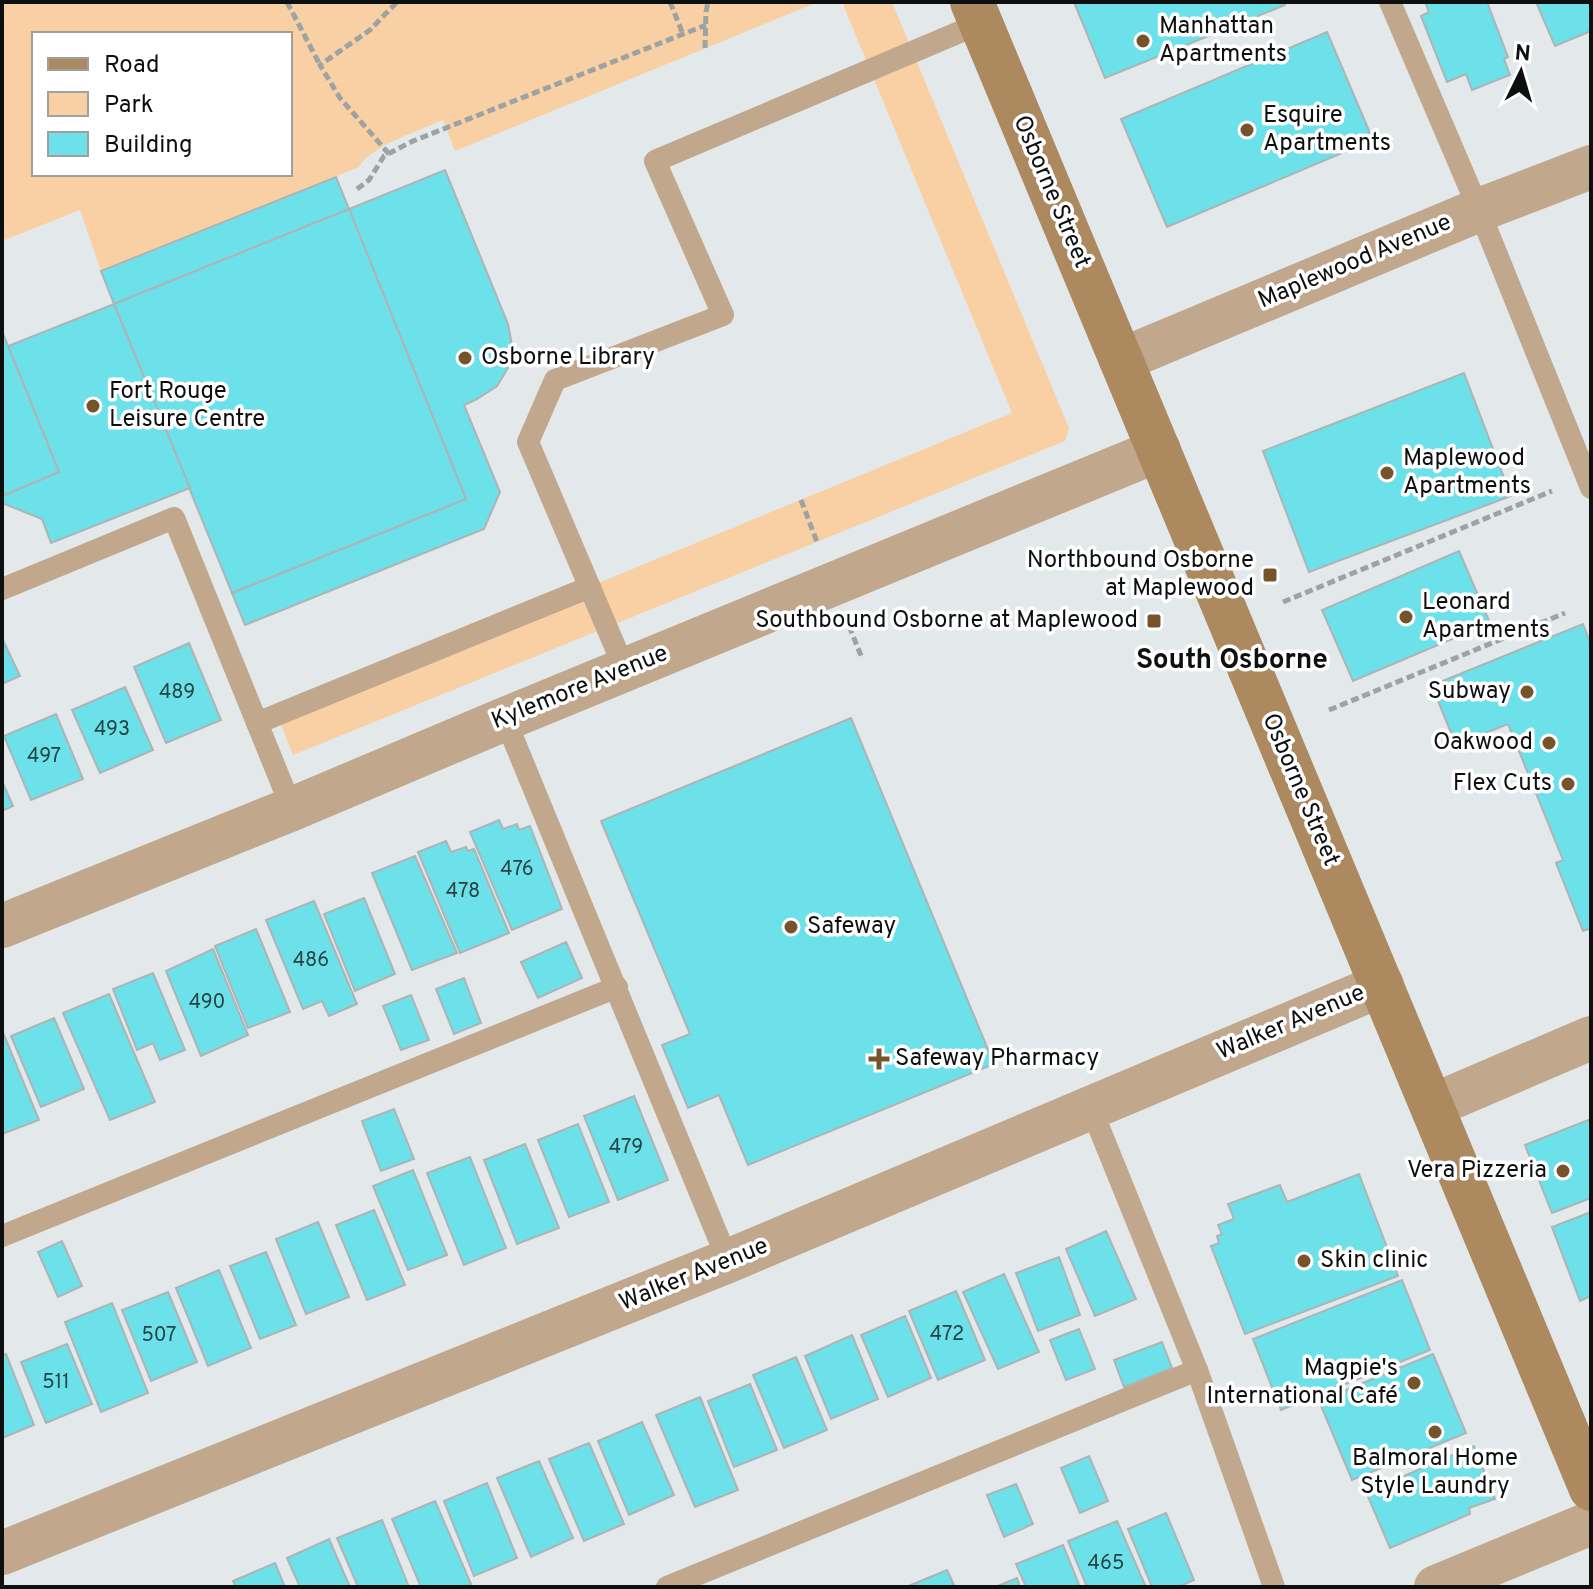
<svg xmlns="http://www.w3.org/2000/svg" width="1593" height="1589" viewBox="0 0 1593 1589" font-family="Overpass,sans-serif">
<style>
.green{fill:#f8d0a3;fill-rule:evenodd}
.building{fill:#6de1e9;stroke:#aeb4b5;stroke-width:2}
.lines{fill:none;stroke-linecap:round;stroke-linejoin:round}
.path{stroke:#9da2a2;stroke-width:5;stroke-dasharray:8 4;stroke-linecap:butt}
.lane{stroke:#c1a88d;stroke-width:22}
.street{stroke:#c1a88d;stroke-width:44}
.secondary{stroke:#ac895f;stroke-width:44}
.poi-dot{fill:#76542b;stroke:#fff;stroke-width:3}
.labels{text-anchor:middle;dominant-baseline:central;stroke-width:7;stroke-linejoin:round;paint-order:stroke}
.number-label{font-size:20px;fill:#264446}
.poi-label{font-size:24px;fill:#0e1010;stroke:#fff;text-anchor:start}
.street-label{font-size:24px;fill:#0e1010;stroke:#fff}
.quarter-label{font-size:28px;font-weight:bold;fill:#0e1010;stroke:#fff}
</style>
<rect width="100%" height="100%" fill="#e3e9ea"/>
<g class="green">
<path d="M 2,2 L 818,2 L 455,151 L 443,120 C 419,131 372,145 359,167 L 101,271 L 80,210 L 2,241 ZM 34,34 L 290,34 L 290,174 L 34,174 Z"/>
<path d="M 842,2 L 892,2 L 1069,428 L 1065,441 L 293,755 L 277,715 L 1012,413 Z"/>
</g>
<g class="building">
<path d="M 1074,2 L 1284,2 L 1285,5 L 1105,78 Z"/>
<path d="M 1425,2 L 1487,2 L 1508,57 L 1504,59 L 1510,75 L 1472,90 L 1466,74 L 1447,82 L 1421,16 L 1429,12 Z"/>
<path d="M 1536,2 L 1591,2 L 1591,31 L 1555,46 Z"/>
<path d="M 1327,32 L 1373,140 L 1167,227 L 1121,119 Z"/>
<path d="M 445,170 L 508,324 L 512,345 L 508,368 L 497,386 L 477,399 L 464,405 L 500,492 L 484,529 L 245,625 L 232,593 L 466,499 L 349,209 Z"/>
<path d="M 336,177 L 349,209 L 114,304 L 101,271 Z"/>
<path d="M 349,209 L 466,499 L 232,593 L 114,304 Z"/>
<path d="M 114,304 L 190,488 L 51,543 L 42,519 L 2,503 L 2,496 L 59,472 L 8,346 Z"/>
<path d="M 2,331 L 59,472 L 2,496 Z"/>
<path d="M 1464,373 L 1511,496 L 1309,572 L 1263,451 Z"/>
<path d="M 1459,551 L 1490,623 L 1353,681 L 1322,610 Z"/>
<path d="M 1583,624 L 1591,645 L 1591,928 L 1583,931 L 1556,863 L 1563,860 L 1508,724 L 1456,745 L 1436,696 L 1445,693 L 1440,682 Z"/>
<path d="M 2,638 L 20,676 L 2,684 Z"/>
<path d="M 189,643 L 221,720 L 166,743 L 134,667 Z"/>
<path d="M 125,687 L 153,750 L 100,773 L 72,710 Z"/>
<path d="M 56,714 L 83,779 L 31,800 L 4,736 Z"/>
<path d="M 851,718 L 994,1064 L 748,1165 L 719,1095 L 688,1108 L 662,1045 L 690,1034 L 601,821 Z"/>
<path d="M 2,781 L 13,806 L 2,811 Z"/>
<path d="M 499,820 L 503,829 L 517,824 L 519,830 L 530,826 L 562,909 L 512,930 L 470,832 Z"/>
<path d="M 446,841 L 451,852 L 466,847 L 468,851 L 474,849 L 509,933 L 460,953 L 418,852 Z"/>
<path d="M 415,856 L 457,953 L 412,970 L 372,873 Z"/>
<path d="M 364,898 L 395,974 L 355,991 L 324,914 Z"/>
<path d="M 314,901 L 357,1004 L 329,1016 L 322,1001 L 303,1009 L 266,920 Z"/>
<path d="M 256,929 L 290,1012 L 248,1028 L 215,946 Z"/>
<path d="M 566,942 L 582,978 L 538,998 L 521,962 Z"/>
<path d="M 213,949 L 248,1035 L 201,1056 L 166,971 Z"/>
<path d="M 153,973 L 185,1050 L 160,1060 L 153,1043 L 137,1050 L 113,989 Z"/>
<path d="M 464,978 L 481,1023 L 454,1034 L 436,989 Z"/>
<path d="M 109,994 L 155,1102 L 110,1120 L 63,1013 Z"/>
<path d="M 411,995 L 429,1040 L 401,1050 L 383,1006 Z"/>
<path d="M 54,1018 L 84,1089 L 41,1107 L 11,1036 Z"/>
<path d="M 2,1030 L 39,1120 L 2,1134 Z"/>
<path d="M 634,1096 L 668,1180 L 618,1200 L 584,1116 Z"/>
<path d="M 394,1109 L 414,1159 L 381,1171 L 362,1121 Z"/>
<path d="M 1591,1119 L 1591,1198 L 1552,1213 L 1525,1145 Z"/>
<path d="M 578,1124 L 609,1202 L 569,1217 L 538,1140 Z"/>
<path d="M 525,1144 L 559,1228 L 517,1244 L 484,1160 Z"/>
<path d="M 470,1157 L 506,1248 L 464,1265 L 427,1173 Z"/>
<path d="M 413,1170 L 447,1255 L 408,1270 L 373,1186 Z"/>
<path d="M 1359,1174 L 1398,1276 L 1245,1334 L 1211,1246 L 1219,1243 L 1217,1236 L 1222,1234 L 1218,1225 L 1234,1219 L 1228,1204 L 1280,1185 L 1287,1202 Z"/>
<path d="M 374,1210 L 405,1285 L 367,1300 L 336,1225 Z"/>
<path d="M 1591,1212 L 1591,1296 L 1580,1301 L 1552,1227 Z"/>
<path d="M 318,1222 L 349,1297 L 306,1314 L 276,1239 Z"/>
<path d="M 1106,1231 L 1136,1299 L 1095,1316 L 1066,1249 Z"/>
<path d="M 62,1241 L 82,1286 L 58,1297 L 38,1252 Z"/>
<path d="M 266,1252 L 296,1325 L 260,1339 L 230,1266 Z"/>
<path d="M 1059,1257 L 1080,1315 L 1038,1331 L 1016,1273 Z"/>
<path d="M 219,1270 L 251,1348 L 208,1366 L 176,1288 Z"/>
<path d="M 1004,1274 L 1039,1352 L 998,1369 L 963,1292 Z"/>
<path d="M 1402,1280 L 1430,1350 L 1281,1410 L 1253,1339 Z"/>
<path d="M 956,1291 L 985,1360 L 938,1380 L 909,1311 Z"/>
<path d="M 168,1292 L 197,1362 L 151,1381 L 122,1310 Z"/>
<path d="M 112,1303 L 148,1393 L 101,1412 L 65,1322 Z"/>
<path d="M 905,1316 L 931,1378 L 888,1397 L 861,1335 Z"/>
<path d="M 1079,1329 L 1095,1369 L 1066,1380 L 1050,1340 Z"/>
<path d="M 852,1335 L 878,1399 L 831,1419 L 805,1356 Z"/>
<path d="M 1162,1342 L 1172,1368 L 1124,1387 L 1114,1360 Z"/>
<path d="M 67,1344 L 92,1404 L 46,1423 L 21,1362 Z"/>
<path d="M 6,1354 L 34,1425 L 2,1438 L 2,1356 Z"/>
<path d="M 1433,1354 L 1466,1433 L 1352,1480 L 1319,1401 Z"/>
<path d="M 796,1357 L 827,1430 L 784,1448 L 753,1375 Z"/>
<path d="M 750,1384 L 777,1450 L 734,1467 L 708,1401 Z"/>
<path d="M 700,1397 L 738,1490 L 695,1507 L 656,1415 Z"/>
<path d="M 642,1422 L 674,1495 L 629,1515 L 598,1441 Z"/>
<path d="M 589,1443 L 624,1524 L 584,1541 L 549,1459 Z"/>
<path d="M 1474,1446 L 1495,1499 L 1469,1508 L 1470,1514 L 1390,1548 L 1366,1492 Z"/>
<path d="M 1089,1456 L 1108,1501 L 1080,1513 L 1061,1468 Z"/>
<path d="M 539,1461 L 573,1538 L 531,1557 L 497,1478 Z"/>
<path d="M 487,1483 L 517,1558 L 474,1576 L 444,1501 Z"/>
<path d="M 1016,1484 L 1033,1524 L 1004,1537 L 987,1495 Z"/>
<path d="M 435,1501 L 471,1584 L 463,1587 L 421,1587 L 392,1519 Z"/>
<path d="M 1166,1513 L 1194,1580 L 1178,1587 L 1152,1587 L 1128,1529 Z"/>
<path d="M 382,1520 L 409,1587 L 358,1587 L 337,1538 Z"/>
<path d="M 1117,1521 L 1146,1587 L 1087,1587 L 1068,1541 Z"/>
<path d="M 329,1539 L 350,1587 L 300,1587 L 287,1558 Z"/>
<path d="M 1063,1545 L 1080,1587 L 1026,1587 L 1016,1564 Z"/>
<path d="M 275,1563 L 285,1587 L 236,1587 L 233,1581 Z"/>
<path d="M 947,1570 L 955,1587 L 906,1587 Z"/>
<path d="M 1017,1578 L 1020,1587 L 995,1587 Z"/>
</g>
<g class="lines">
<g class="path">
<path d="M 287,2 L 320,65"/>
<path d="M 670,2 L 683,34"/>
<path d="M 705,48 L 706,12 L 708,2"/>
<path d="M 389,154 L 340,98 L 320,65 L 370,30 L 397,2"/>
<path d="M 357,189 L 369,180 L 384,156 L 413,141 L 706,25"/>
<path d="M 801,500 L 817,542"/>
<path d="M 1283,602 L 1552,491"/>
<path d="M 849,626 L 862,658"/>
<path d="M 1329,710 L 1565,613"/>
</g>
<g class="lane">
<path d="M 1390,2 L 1479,210 L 1591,488"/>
<path d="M 2,589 L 174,518 L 292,809"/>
<path d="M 625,670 L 528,442 L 555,380 L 723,315 L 655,161 L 981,23"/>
<path d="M 505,719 L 728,1261"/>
<path d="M 257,723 L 590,587"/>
<path d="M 1091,1108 L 1197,1370 L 1274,1587"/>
<path d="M 2,1236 L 617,987"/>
<path d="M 667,1587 L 1197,1370"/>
</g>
<g class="street">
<path d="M 1121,360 L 1479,210 L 1591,167"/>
<path d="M 2,926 L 292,809 L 505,719 L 1159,450"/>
<path d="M 1432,1106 L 1591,1038"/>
<path d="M 2,1553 L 728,1261 L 1382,985"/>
<path d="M 1436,1587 L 1591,1523"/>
</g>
<path class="secondary" d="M 972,2 L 1591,1489"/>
</g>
<g class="poi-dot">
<circle cx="1143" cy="41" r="8"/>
<circle cx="1247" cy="130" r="8"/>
<circle cx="465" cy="358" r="8"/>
<circle cx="93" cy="406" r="8"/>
<circle cx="1387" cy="473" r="8"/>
<rect x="1262" y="567" width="16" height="16" rx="4"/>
<circle cx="1406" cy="617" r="8"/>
<rect x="1146" y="613" width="16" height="16" rx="4"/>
<circle cx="1527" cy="692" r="8"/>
<circle cx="1549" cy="743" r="8"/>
<circle cx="1568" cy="784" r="8"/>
<circle cx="791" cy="927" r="8"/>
<path d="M875 1047h8v8h8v8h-8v8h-8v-8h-8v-8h8z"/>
<circle cx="1563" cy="1171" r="8"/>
<circle cx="1304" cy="1261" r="8"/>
<circle cx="1414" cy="1383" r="8"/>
<circle cx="1435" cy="1432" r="8"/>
</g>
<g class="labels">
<g class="number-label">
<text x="177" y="693">489</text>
<text x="112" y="730">493</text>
<text x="44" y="757">497</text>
<text x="517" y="870">476</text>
<text x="463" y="892">478</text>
<text x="311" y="961">486</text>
<text x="207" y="1003">490</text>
<text x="626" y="1148">479</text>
<text x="947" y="1335">472</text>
<text x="159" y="1336">507</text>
<text x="56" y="1383">511</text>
<text x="1106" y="1564">465</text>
</g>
<g class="poi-label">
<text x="1159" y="27">Manhattan<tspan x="1159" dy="28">Apartments</tspan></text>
<text x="1263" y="116">Esquire<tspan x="1263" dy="28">Apartments</tspan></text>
<text x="481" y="358">Osborne Library</text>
<text x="109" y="392">Fort Rouge<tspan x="109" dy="28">Leisure Centre</tspan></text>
<text x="1403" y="459">Maplewood<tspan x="1403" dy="28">Apartments</tspan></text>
<text x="1254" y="561" text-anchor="end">Northbound Osborne<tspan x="1254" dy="28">at Maplewood</tspan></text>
<text x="1422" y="603">Leonard<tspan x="1422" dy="28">Apartments</tspan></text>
<text x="1138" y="621" text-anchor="end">Southbound Osborne at Maplewood</text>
<text x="1511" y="692" text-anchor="end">Subway</text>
<text x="1533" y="743" text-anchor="end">Oakwood</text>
<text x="1552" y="784" text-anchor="end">Flex Cuts</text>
<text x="807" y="927">Safeway</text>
<text x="895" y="1059">Safeway Pharmacy</text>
<text x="1547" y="1171" text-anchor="end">Vera Pizzeria</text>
<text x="1320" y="1261">Skin clinic</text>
<text x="1398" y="1369" text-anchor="end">Magpie's<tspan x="1398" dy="28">International Café</tspan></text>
<text x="1435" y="1459" text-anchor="middle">Balmoral Home<tspan x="1435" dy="28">Style Laundry</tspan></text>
</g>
<g class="street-label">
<text transform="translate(1051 192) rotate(67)">Osborne Street</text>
<text transform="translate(1355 262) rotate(-23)">Maplewood Avenue</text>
<text transform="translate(580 688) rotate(-22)">Kylemore Avenue</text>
<text transform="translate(1300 790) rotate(67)">Osborne Street</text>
<text transform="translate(1291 1023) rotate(-23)">Walker Avenue</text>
<text transform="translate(694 1275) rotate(-22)">Walker Avenue</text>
</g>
<g class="quarter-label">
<text x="1232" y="661">South Osborne</text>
</g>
</g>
<rect width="1593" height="1589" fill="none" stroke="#0e1010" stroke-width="8"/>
<rect x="32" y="32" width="260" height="144" fill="#ffffff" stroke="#9f9f9f" stroke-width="2"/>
<rect x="48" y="58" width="40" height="12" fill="#ac895f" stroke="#9f9f9f" stroke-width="2"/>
<text x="104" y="72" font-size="24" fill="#0e1010">Road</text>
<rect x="48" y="92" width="40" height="24" fill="#f8d0a3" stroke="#9f9f9f" stroke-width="2"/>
<text x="104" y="112" font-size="24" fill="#0e1010">Park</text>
<rect x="48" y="132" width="40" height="24" fill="#6de1e9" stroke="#9f9f9f" stroke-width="2"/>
<text x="104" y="152" font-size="24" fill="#0e1010">Building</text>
<g transform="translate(1521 72) rotate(5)" stroke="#ffffff" stroke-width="6" paint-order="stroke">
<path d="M0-6L14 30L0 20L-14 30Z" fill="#0e1010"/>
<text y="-12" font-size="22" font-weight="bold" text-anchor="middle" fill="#0e1010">N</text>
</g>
</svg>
